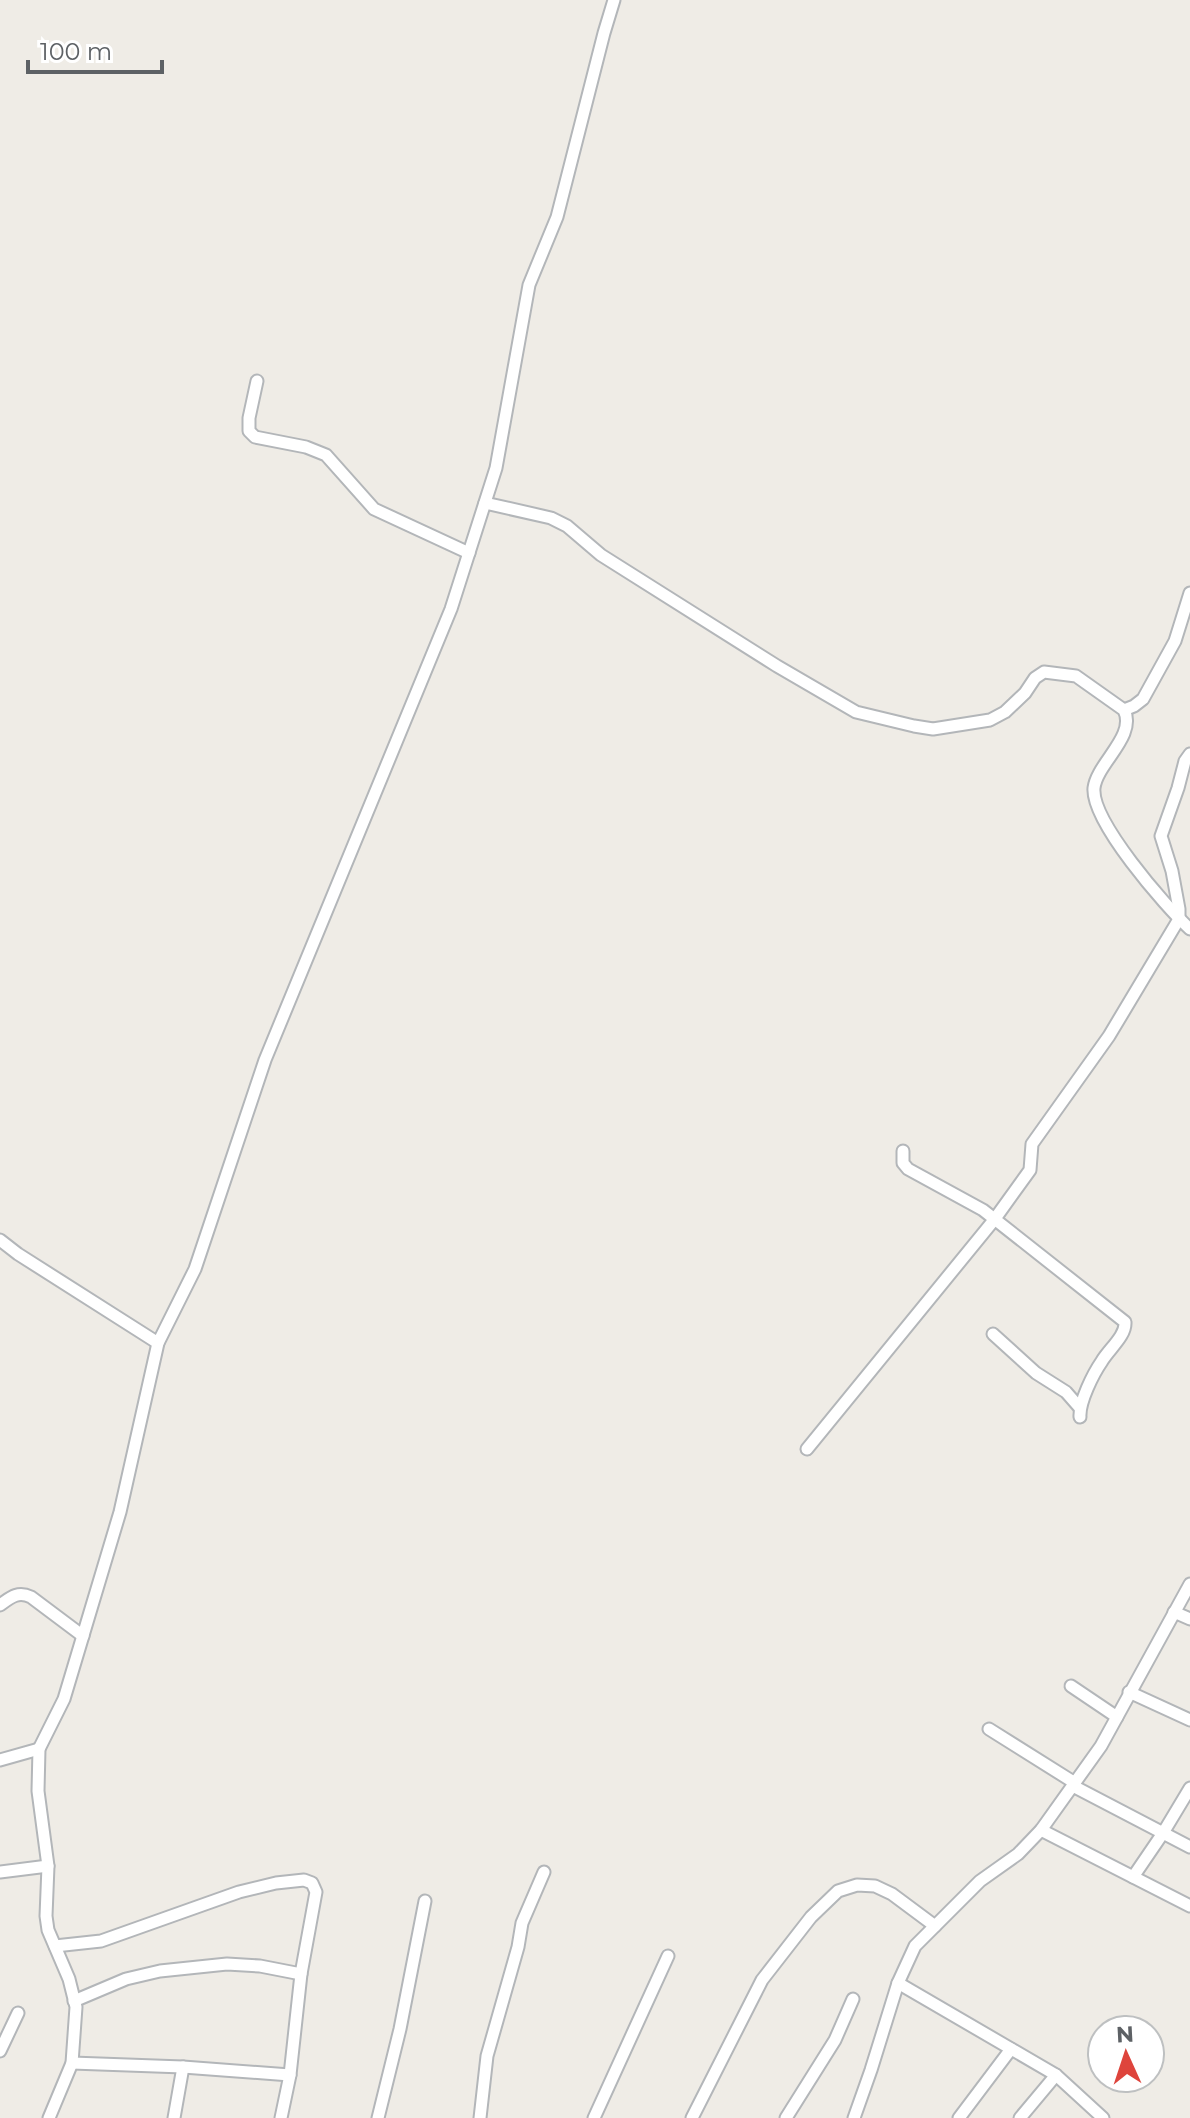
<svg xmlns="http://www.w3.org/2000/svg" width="1190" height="2118" viewBox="0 0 1190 2118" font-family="Montserrat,sans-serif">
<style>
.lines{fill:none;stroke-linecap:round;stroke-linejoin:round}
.minor-casing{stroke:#b3b6b9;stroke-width:15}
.minor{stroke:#fff;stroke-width:11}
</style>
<rect width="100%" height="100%" fill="#efece6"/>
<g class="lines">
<g class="minor-casing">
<g id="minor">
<path d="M 257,381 L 249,418 L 249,431 L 255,437 L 306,447 L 326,455 L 374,509 L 469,553"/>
<path d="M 485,503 L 551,518 L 567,526 L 601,555 L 777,666 L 856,712 L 914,726 L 933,729 L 990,720 L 1005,712 L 1025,693 L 1035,678 L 1044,672 L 1076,676 L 1124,710 C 1137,736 1097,763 1094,788 C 1091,821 1165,906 1190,929"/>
<path d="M 1124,710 L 1134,706 L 1143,699 L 1175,641 L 1190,593"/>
<path d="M 903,1151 L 903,1163 L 908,1169 L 983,1210 L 1125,1322 C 1126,1336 1109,1349 1102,1361 C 1093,1374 1079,1402 1080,1417"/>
<path d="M 0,1240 L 18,1254 L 158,1343"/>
<path d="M 993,1334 L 1036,1373 L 1066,1392 L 1080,1408"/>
<path d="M 807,1449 L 994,1220 L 1030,1170 L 1032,1144 L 1109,1036 L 1179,919 L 1179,909 L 1172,871 L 1161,836 L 1178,788 L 1185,761 L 1190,754"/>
<path d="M 0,1605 C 11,1597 18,1591 31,1597 L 83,1636"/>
<path d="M 1174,1612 L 1190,1619"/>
<path d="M 1071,1686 L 1117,1717"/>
<path d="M 1129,1692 L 1190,1720"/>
<path d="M 989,1729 L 1075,1783"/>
<path d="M 0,1760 L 39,1749"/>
<path d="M 1073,1786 L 1190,1847"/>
<path d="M 1041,1830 L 1190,1906"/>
<path d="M 0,1872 L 48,1866"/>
<path d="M 1133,1877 L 1163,1833 L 1190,1788"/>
<path d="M 55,1946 L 101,1941 L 239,1892 L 276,1883 L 304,1880 L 312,1883 L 316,1892 L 301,1974 L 290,2075 L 281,2118"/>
<path d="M 898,1983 L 1056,2075 L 1103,2118"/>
<path d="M 74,2001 L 126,1979 L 160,1971 L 227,1964 L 260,1966 L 301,1974"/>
<path d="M 0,2051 L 18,2013"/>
<path d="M 72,2063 L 183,2067 L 290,2075"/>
<path d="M 49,2118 L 72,2063 L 76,2007 L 69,1979 L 48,1930 L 46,1916 L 48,1866 L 38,1791 L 39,1749 L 64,1699 L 120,1512 L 158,1343 L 195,1269 L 265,1060 L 451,609 L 496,468 L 529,285 L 557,217 L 604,33 L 614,0"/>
<path d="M 174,2118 L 183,2067"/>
<path d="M 378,2118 L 400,2029 L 425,1901"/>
<path d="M 480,2118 L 487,2056 L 518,1947 L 522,1923 L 544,1872"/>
<path d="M 594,2118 L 668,1956"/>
<path d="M 692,2118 L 762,1980 L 811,1917 L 838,1891 L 857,1885 L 875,1886 L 892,1894 L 935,1926"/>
<path d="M 786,2118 L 835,2040 L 853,1999"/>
<path d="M 854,2118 L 871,2070 L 898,1983 L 915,1946 L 980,1881 L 1018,1854 L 1041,1830 L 1101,1746 L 1190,1584"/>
<path d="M 959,2118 L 1011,2049"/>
<path d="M 1020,2118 L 1056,2075"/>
</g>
</g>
<use href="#minor" class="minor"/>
</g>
<g transform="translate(1126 2054) rotate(357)"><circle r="38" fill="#ffffff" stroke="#bec0c1" stroke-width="2"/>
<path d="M0-6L14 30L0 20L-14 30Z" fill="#de443c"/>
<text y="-12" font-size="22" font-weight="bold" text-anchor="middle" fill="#5d6165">N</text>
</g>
<path d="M28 60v12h134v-12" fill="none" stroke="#5d6165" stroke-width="4"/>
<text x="40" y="60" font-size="24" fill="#5d6165" stroke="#ffffff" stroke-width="6" paint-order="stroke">100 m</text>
</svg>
